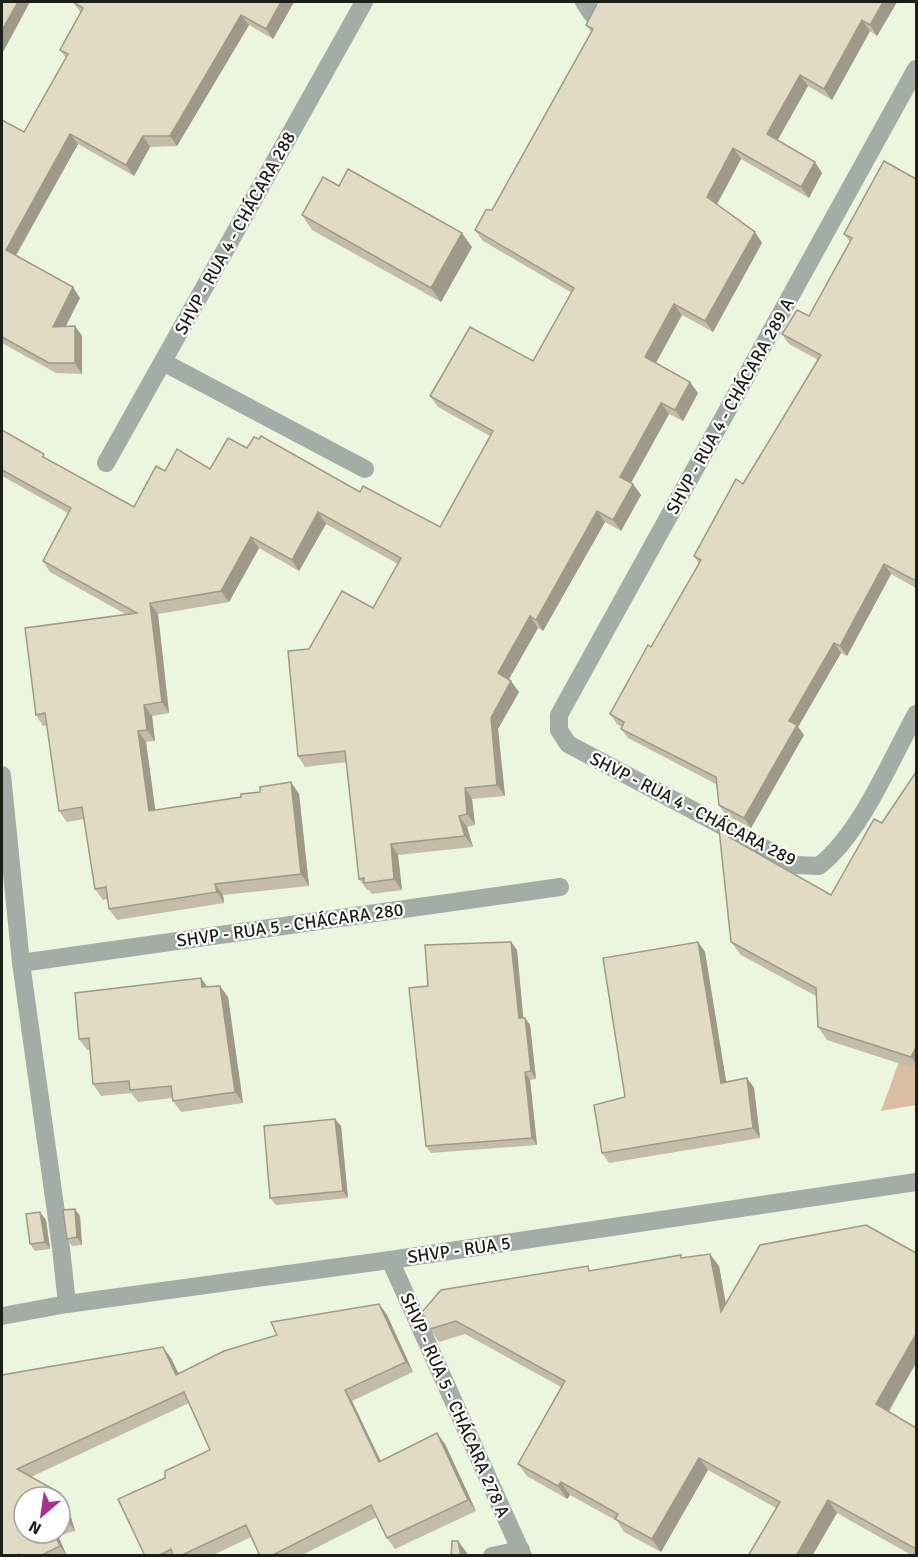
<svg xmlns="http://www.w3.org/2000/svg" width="918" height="1557" viewBox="0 0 918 1557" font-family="Signika,sans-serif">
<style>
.green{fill:#dbbea1}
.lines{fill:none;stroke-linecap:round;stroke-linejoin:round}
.minor{stroke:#a3ada6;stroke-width:18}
.wall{fill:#c2bca8;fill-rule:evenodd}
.shaded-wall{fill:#9e9988}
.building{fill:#e1dbc3;stroke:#9e9988;stroke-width:1.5}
.labels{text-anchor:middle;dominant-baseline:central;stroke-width:4.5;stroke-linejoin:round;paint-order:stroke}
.street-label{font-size:18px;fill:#1c1f16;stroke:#fff}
</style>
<rect width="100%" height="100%" fill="#ecf6de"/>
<path class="green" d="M 916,1015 L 916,1105 L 881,1111 Z"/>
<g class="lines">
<g class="minor">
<path d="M 584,2 L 592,14"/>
<path d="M 916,69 L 559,715 L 559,730 L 568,744 L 796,865 L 819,866 C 861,833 890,761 916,714"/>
<path d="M 163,362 L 365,469"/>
<path d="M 106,463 L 364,2"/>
<path d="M 2,775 L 21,963 L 61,1248 L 67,1304"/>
<path d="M 21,963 L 560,887"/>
<path d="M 390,1260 L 523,1556"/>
<path d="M 2,1316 L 67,1304 L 390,1260 L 916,1182"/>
<path d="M 492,1556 L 521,1550"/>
</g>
</g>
<g class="wall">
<path d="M 73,2 L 294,2 L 273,39 L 249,25 L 177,146 L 150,147 L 134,176 L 78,144 L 16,256 L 80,298 L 66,326 L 75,326 L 82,336 L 82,374 L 56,373 L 2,343 L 2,120 L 24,132 L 66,58 L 60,50 L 81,13 Z"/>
<path d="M 598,2 L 897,2 L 877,36 L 870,31 L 832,100 L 808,86 L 777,140 L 822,173 L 809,198 L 741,159 L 717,204 L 755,232 L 762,243 L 713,332 L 682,315 L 656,363 L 698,393 L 683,421 L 669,414 L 631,483 L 633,484 L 641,495 L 621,531 L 605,522 L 543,631 L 538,628 L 509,679 L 519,692 L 498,729 L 505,796 L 472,799 L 475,825 L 467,827 L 473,847 L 398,855 L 402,890 L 372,894 L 369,890 L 367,890 L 359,879 L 347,762 L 305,767 L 298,756 L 309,649 L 373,608 L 398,564 L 326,524 L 299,571 L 259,548 L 229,602 L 158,614 L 169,713 L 152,716 L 155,741 L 146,742 L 155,810 L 241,797 L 260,792 L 291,782 L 299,794 L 309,886 L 223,895 L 224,903 L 117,920 L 109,909 L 108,899 L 103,900 L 95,889 L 84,819 L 67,822 L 59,811 L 47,725 L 43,726 L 36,715 L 127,615 L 50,572 L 43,561 L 68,513 L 2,476 L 2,430 L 50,461 L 134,507 L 165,471 L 210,469 L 247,448 L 360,492 L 440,527 L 490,436 L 438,407 L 430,396 L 533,361 L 572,293 L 483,241 L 475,230 L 492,210 L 591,32 L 586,25 Z"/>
<path d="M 916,179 L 916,588 L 891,574 L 847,656 L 841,653 L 798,727 L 804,735 L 751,828 L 726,815 L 719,805 L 716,784 L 628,738 L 621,729 L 622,727 L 617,724 L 610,714 L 651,647 L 699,564 L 694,556 L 743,484 L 818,360 L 789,344 L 782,334 L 809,316 L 850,242 L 844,234 Z"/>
<path d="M 339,186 L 472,247 L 441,302 L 312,230 L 302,215 Z"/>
<path d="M 916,772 L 916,1069 L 827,1040 L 818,1027 L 816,996 L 741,955 L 731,942 L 730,834 L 735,841 L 831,895 Z"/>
<path d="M 511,942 L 517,950 L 523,1018 L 525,1018 L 530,1025 L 536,1079 L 530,1080 L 537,1145 L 431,1153 L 426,1146 L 428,986 Z"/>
<path d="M 698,942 L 705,952 L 726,1082 L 747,1078 L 754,1088 L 760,1138 L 609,1163 L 602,1153 L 625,1097 Z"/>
<path d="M 201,978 L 207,987 L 228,997 L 243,1103 L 181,1112 L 173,1101 L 173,1098 L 138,1102 L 131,1093 L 101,1096 L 93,1084 L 90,1050 L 87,1050 L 79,1039 Z"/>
<path d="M 335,1119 L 341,1126 L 348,1198 L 276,1205 L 270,1198 Z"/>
<path d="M 80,1216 L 82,1245 L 72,1246 L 67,1239 Z"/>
<path d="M 46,1220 L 50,1249 L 35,1251 L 30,1244 Z"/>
<path d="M 916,1253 L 916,1363 L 889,1412 L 916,1428 L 916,1556 L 913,1556 L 837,1513 L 812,1556 L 748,1556 L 776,1508 L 708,1470 L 661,1552 L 624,1532 L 617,1521 L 570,1495 L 567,1499 L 527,1476 L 518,1464 L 561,1387 L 465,1334 L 439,1342 L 430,1329 L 592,1271 L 683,1258 L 719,1266 L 725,1303 Z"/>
<path d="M 379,1304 L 387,1315 L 413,1372 L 352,1401 L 381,1461 L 445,1444 L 476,1511 L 395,1549 L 387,1538 L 377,1517 L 300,1556 L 260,1556 L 251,1537 L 211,1556 L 145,1556 L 165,1478 L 210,1450 L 189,1403 L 31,1477 L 60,1493 L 67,1503 L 75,1531 L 58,1536 L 67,1556 L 2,1556 L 2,1375 L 171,1358 L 178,1374 ZM 60,1497 L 60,1533 L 24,1533 Z"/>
</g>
<g class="shaded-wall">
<path d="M 18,2 L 30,2 L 2,54 L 2,30 Z"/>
<path d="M 281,2 L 294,2 L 273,39 L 266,29 Z"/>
<path d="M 883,2 L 897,2 L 877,36 L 870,25 Z"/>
<path d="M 241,15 L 249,25 L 177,146 L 170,136 Z"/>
<path d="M 862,20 L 870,31 L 832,100 L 824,89 Z"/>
<path d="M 800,75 L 808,86 L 775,145 L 767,134 Z"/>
<path d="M 70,134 L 78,144 L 13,260 L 6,250 Z"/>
<path d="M 143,136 L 150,147 L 134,176 L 126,165 Z"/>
<path d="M 733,148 L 741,159 L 715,208 L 707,197 Z"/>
<path d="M 815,162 L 822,173 L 809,198 L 801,187 Z"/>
<path d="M 755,232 L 762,243 L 713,332 L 705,321 Z"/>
<path d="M 462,233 L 472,247 L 441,302 L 431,288 Z"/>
<path d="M 73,287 L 80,298 L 60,337 L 53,327 Z"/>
<path d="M 674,304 L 682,315 L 653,368 L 645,357 Z"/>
<path d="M 75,326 L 82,336 L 82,374 L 75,363 Z"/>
<path d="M 690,382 L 698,393 L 683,421 L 675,410 Z"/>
<path d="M 661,403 L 669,414 L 628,488 L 620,477 Z"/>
<path d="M 633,484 L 641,495 L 621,531 L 613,520 Z"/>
<path d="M 597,511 L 605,522 L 543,631 L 536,620 Z"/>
<path d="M 318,512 L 326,524 L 299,571 L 292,560 Z"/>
<path d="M 251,537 L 259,548 L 229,602 L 221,591 Z"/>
<path d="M 884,564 L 891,574 L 847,656 L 840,646 Z"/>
<path d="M 150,603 L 158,614 L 169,713 L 162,702 Z"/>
<path d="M 530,616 L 538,628 L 506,684 L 498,673 Z"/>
<path d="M 834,643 L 841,653 L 798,727 L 804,735 L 751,828 L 744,818 L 789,721 Z"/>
<path d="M 511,681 L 519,692 L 498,729 L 505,796 L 497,785 L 491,718 Z"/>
<path d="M 144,705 L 152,716 L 155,741 L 147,730 Z"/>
<path d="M 138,731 L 146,742 L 157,822 L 149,811 Z"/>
<path d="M 291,782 L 299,794 L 309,886 L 301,874 Z"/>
<path d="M 465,788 L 472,799 L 475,825 L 467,814 Z"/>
<path d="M 459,816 L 467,827 L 473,847 L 465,836 Z"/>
<path d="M 391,844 L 398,855 L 402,890 L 394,879 Z"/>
<path d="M 215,884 L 223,895 L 224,903 L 217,892 Z"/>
<path d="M 511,942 L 517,950 L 524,1025 L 519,1018 Z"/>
<path d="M 698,942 L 705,952 L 728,1093 L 721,1083 Z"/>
<path d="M 201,978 L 209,989 L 202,987 Z"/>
<path d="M 220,986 L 228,997 L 243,1103 L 235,1092 Z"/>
<path d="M 525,1018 L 530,1025 L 536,1079 L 531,1071 Z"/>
<path d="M 916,1047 L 916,1064 L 911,1057 Z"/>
<path d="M 525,1072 L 530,1080 L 537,1145 L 532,1138 Z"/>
<path d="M 747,1078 L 754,1088 L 760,1138 L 753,1128 Z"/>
<path d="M 335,1119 L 341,1126 L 348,1198 L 343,1191 Z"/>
<path d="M 75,1209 L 80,1216 L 82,1245 L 77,1237 Z"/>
<path d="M 40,1212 L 46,1220 L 50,1249 L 45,1242 Z"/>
<path d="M 710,1254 L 719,1266 L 730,1325 L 721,1312 Z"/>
<path d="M 379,1304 L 387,1315 L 413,1372 L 406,1362 Z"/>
<path d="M 916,1334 L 916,1363 L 885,1417 L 876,1404 Z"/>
<path d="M 163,1347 L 171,1358 L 184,1385 L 176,1375 Z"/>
<path d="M 345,1390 L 352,1401 L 386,1473 L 379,1462 Z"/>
<path d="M 437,1433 L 445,1444 L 476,1511 L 468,1500 Z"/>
<path d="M 699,1458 L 708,1470 L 661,1552 L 652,1539 Z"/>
<path d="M 561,1482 L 570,1495 L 567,1499 L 558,1486 Z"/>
<path d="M 60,1493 L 67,1503 L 75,1531 L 67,1521 Z"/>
<path d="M 828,1500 L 837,1513 L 812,1556 L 796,1556 Z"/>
<path d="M 54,1533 L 55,1533 L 58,1536 L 67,1556 L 60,1546 Z"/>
<path d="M 458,1541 L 467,1553 L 467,1556 L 461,1556 Z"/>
</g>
<g class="building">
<path d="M 2,2 L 18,2 L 2,30 Z"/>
<path d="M 73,2 L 281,2 L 266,29 L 241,15 L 170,136 L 143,136 L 126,165 L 70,134 L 6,250 L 73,287 L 53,327 L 75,326 L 75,363 L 49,363 L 2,337 L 2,120 L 24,132 L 68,54 L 60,50 L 83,8 Z"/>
<path d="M 598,2 L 883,2 L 870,25 L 862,20 L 824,89 L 800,75 L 767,134 L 815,162 L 801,187 L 733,148 L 707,197 L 755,232 L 705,321 L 674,304 L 645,357 L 690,382 L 675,410 L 661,403 L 620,477 L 633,484 L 613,520 L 597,511 L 536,620 L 530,616 L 498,673 L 511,681 L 491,718 L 497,785 L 465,788 L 467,814 L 459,816 L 465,836 L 391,844 L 394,879 L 364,883 L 364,878 L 359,879 L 345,751 L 298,756 L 288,651 L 309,649 L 342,591 L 373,608 L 401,558 L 318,512 L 292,560 L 251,537 L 221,591 L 150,603 L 162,702 L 144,705 L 147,730 L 138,731 L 149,811 L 241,797 L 241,794 L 260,792 L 260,787 L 291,782 L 301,874 L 215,884 L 217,892 L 109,909 L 106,887 L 95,889 L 82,807 L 59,811 L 45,713 L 36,715 L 25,628 L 137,613 L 43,561 L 71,508 L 2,470 L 2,430 L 44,454 L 43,457 L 134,507 L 156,466 L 165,471 L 177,449 L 210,469 L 228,438 L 247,448 L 254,437 L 259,439 L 261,436 L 360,492 L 363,486 L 440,527 L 493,431 L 430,396 L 470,327 L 533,361 L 574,288 L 475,230 L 486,210 L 492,210 L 593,29 L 586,25 Z"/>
<path d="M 884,161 L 916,179 L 916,581 L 884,564 L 840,646 L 834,643 L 789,721 L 797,725 L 744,818 L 719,805 L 716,777 L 621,729 L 624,722 L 610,714 L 648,645 L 651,647 L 701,560 L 694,556 L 736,479 L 743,484 L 821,355 L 782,334 L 797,310 L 809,316 L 852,238 L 844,234 Z"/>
<path d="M 348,169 L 462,233 L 431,288 L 302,215 L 323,177 L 339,186 Z"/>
<path d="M 916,772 L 916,1047 L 911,1057 L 818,1027 L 816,988 L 731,942 L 719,829 L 730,834 L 729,837 L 831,895 L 874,819 L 882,823 Z"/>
<path d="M 511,942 L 519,1018 L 525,1018 L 531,1071 L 525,1072 L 532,1138 L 426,1146 L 409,988 L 428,986 L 425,945 Z"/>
<path d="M 698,942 L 721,1083 L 747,1078 L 753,1128 L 602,1153 L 594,1105 L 625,1097 L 603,958 Z"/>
<path d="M 201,978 L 202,987 L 220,986 L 235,1092 L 173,1101 L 171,1086 L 130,1090 L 129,1081 L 93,1084 L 89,1038 L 79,1039 L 75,993 Z"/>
<path d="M 335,1119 L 343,1191 L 270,1198 L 264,1126 Z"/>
<path d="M 75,1209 L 77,1237 L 67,1239 L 63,1210 Z"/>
<path d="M 40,1212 L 45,1242 L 30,1244 L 26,1214 Z"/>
<path d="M 866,1225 L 916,1253 L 916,1334 L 876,1404 L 916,1428 L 916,1549 L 828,1500 L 796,1556 L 748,1556 L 780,1502 L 699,1458 L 652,1539 L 615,1519 L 618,1514 L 561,1482 L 558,1486 L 518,1464 L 565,1381 L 456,1321 L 430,1329 L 422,1312 L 441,1290 L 588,1266 L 589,1271 L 681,1255 L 681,1258 L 710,1254 L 721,1312 L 760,1245 Z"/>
<path d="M 379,1304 L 406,1362 L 345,1390 L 379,1462 L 437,1433 L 468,1500 L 387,1538 L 371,1505 L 271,1556 L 260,1556 L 246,1525 L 180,1556 L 173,1556 L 171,1549 L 158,1556 L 145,1556 L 118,1499 L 165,1478 L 165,1471 L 210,1450 L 184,1392 L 17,1469 L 60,1493 L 67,1521 L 60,1523 L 60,1497 L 24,1497 L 24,1533 L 54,1533 L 60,1546 L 40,1556 L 20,1556 L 19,1554 L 17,1556 L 2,1556 L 2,1375 L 163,1347 L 176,1375 L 224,1351 L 277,1335 L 271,1322 Z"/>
<path d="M 452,1541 L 458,1541 L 461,1556 L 451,1556 Z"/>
</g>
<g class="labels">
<g class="street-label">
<text transform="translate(235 233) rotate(-61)">SHVP - RUA 4 - CHÁCARA 288</text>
<text transform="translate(730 406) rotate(-61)">SHVP - RUA 4 - CHÁCARA 289 A</text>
<text transform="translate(693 809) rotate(27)">SHVP - RUA 4 - CHÁCARA 289</text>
<text transform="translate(290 925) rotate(-8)">SHVP - RUA 5 - CHÁCARA 280</text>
<text transform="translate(459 1250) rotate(-8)">SHVP - RUA 5</text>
<text transform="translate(455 1405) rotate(66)">SHVP - RUA 5 - CHÁCARA 278 A</text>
</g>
</g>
<rect width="918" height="1557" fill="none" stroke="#1c1f16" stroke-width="6"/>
<g transform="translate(42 1515) rotate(209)"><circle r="28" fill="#ffffff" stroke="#a4a5a2" stroke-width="1.5"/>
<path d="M0-4.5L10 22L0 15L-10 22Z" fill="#a7328a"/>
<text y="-9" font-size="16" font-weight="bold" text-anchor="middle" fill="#1c1f16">N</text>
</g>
</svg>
